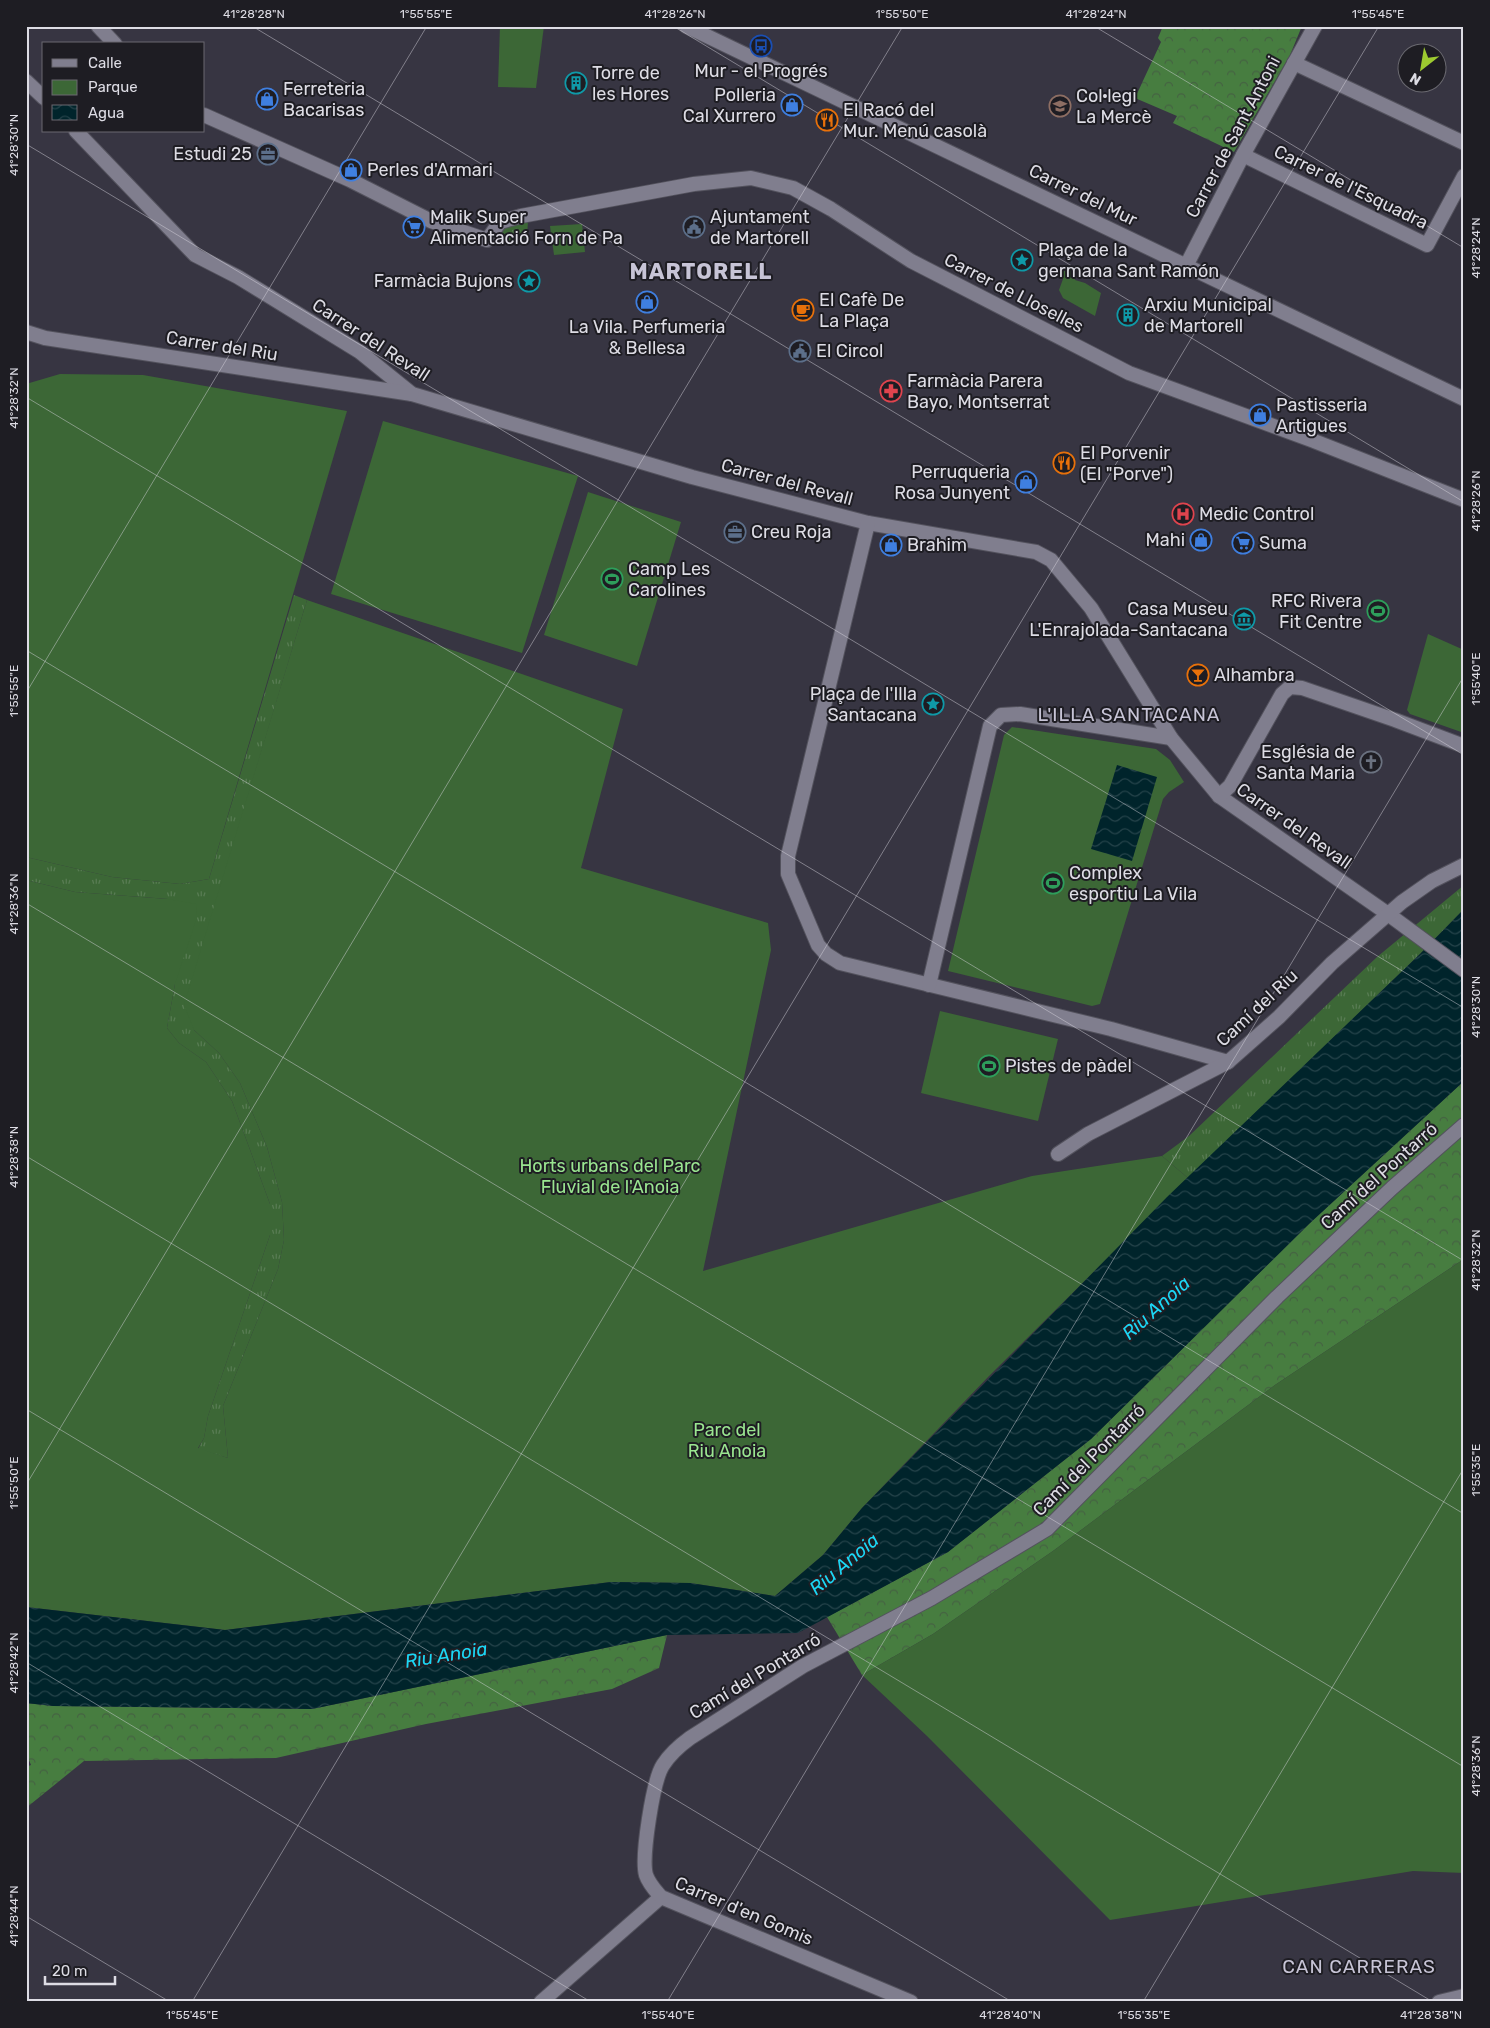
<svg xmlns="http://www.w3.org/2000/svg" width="1490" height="2028" viewBox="0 0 1490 2028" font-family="Rubik,sans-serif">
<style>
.grass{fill:url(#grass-tufts)}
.forest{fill:url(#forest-crowns)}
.green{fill:#3c6736}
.water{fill:url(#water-waves)}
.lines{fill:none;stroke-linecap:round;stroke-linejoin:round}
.minor-casing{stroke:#53525d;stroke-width:16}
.secondary-casing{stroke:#53525d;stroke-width:16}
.minor{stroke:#807e8e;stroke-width:14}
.secondary{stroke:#807e8e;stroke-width:14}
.ticks{fill:none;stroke:#dddce4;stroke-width:1;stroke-opacity:0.45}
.labels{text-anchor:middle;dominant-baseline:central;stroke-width:4;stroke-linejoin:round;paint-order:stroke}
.poi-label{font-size:18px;fill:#dddce4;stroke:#1e1d23;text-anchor:start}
.street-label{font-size:18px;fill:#dddce4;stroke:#1e1d23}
.park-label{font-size:18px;fill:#9ae590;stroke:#1e1d23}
.neighbourhood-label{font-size:19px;letter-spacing:1px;fill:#c7c4d6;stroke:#1e1d23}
.water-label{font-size:19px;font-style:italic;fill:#1cd6f4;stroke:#1e1d23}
.district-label{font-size:22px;font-weight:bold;letter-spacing:1px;fill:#c7c4d6;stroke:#1e1d23}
.neatline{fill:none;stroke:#dddce4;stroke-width:2}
.ticks-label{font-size:12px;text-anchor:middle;fill:#dddce4}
</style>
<defs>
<pattern id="grass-tufts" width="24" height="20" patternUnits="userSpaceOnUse" patternTransform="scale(1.25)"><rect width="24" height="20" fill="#3c6736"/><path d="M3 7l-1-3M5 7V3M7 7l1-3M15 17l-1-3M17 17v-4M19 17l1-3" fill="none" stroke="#587c53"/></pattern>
<pattern id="forest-crowns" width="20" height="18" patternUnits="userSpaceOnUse" patternTransform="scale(1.25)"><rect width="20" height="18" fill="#477d40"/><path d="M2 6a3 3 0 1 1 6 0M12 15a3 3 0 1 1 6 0" fill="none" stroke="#456242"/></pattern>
<pattern id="water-waves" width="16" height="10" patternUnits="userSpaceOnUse" patternTransform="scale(1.25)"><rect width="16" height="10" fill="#00242b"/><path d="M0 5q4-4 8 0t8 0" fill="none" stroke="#25434a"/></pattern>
</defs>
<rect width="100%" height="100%" fill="#373542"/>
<g class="grass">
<path d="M 528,220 L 527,238 L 520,238 L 515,244 L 498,236 L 506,227 Z"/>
<path d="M 294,595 L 307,600 L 249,793 L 194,1030 L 219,1053 L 240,1083 L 267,1147 L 282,1202 L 284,1240 L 278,1269 L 223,1406 L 228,1458 L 198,1449 L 204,1438 L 208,1416 L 270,1235 L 270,1204 L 232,1101 L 206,1062 L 179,1043 L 167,1028 L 175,984 L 168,899 L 75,892 L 26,880 L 26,857 L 112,877 L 180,884 L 209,879 Z"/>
<path d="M 1464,885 L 1464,909 L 1420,954 L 1188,1178 L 1162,1156 L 1189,1136 L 1377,957 Z"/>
</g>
<g class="forest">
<path d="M 1163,26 L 1302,26 L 1290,55 L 1234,152 L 1173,123 L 1177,116 L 1135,98 L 1161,42 L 1158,38 Z"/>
<path d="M 1464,1081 L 1464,1259 L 1275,1385 L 1053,1551 L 933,1634 L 862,1675 L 827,1617 L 948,1552 L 1091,1439 L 1310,1223 Z"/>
<path d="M 667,1635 L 659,1668 L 612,1689 L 426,1724 L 276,1758 L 84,1761 L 26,1808 L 26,1767 L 31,1765 L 26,1753 L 26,1703 L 53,1706 L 312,1709 Z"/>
</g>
<g class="green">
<path d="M 500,26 L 544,26 L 536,88 L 498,87 Z"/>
<path d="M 582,224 L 585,252 L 554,255 L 550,226 Z"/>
<path d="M 1069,269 L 1074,272 L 1075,280 L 1085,283 L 1101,293 L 1095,316 L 1063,298 L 1059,290 L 1063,279 L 1060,273 Z"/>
<path d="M 60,374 L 143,375 L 347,411 L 209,879 L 180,884 L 112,877 L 26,857 L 26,384 Z"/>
<path d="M 383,421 L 578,476 L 522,653 L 331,594 Z"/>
<path d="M 588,492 L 681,522 L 637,666 L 544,635 Z"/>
<path d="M 307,600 L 623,709 L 581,868 L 768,923 L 771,950 L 703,1271 L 1032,1176 L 1162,1156 L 1188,1178 L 989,1376 L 862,1508 L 823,1555 L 775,1596 L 690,1583 L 611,1582 L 225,1630 L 26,1607 L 26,880 L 75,892 L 168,899 L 196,904 L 197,917 L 175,984 L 167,1028 L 179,1043 L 206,1062 L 232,1101 L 270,1204 L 270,1235 L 208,1416 L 204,1438 L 198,1448 L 228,1458 L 223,1406 L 278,1269 L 284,1240 L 282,1202 L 267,1147 L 240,1083 L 219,1053 L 194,1030 L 184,1005 Z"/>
<path d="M 1428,634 L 1464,650 L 1464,733 L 1410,714 L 1407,710 Z"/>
<path d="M 1012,727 L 1156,749 L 1170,760 L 1184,782 L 1169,792 L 1163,799 L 1100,1004 L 1092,1006 L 948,971 L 1004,735 Z"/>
<path d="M 940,1011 L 1058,1039 L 1038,1121 L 921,1093 Z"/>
<path d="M 1464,1259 L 1464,1873 L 1413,1871 L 1110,1920 L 927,1736 L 862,1675 L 933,1634 L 1053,1551 L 1275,1385 Z"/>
</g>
<g class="water">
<path d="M 1117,765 L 1157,777 L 1132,861 L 1091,849 Z"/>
<path d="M 1464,909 L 1464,1081 L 1310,1223 L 1091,1439 L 948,1552 L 798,1633 L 667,1635 L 312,1709 L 53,1706 L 26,1703 L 26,1607 L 225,1630 L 611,1582 L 690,1583 L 775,1596 L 823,1555 L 862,1508 L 1167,1197 L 1420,954 Z"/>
</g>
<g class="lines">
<g class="minor-casing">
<g id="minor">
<path d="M 98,26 L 115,44"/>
<path d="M 1294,63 L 1464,143"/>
<path d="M 26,81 L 44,98"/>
<path d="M 204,115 L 350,180 L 431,221 L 487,240 L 500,222 L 521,216 L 694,184 L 751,178 L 793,188 L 831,209 L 911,261 L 1129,373 L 1314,441 L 1464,500"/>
<path d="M 76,131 L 195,255 L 238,277 L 360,352 L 412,394 L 692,477 L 868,523 L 1036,552 L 1051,560 L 1091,608 L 1171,738 L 1219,796 L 1388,914 L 1464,970"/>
<path d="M 1243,155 L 1427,245 L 1464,176"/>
<path d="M 1186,266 L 1243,155 L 1315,26"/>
<path d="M 26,332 L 45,338 L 412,394"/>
<path d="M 868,523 L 788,856 L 788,874 L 818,945 L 826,954 L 840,963 L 1111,1029 L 1228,1062"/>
<path d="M 1219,796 L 1230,786 L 1282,694 L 1290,687 L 1302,688 L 1395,720 L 1464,746"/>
<path d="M 929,985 L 990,726 L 1001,715 L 1020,714 L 1171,738"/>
<path d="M 1058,1154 L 1088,1134 L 1228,1062 L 1279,1017 L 1332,963 L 1402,902 L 1432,881 L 1464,865"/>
<path d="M 541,2002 L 661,1897"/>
<path d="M 911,2002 L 661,1897 C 655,1890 649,1884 646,1875 C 641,1858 653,1780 663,1765 C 670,1754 679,1746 690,1738 L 803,1666 L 932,1598 L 1047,1529 L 1277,1297 L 1392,1188 L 1464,1125"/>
<path d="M 1439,2002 L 1464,1996"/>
</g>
</g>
<g class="secondary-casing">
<path id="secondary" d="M 686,26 L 1464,399"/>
</g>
<use href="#minor" class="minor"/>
<use href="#secondary" class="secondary"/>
</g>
<path class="ticks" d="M 252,26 L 1464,755M 673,26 L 1464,502M 1094,26 L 1464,248M 26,144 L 1464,1008M 26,397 L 1464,1261M 26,650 L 1464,1514M 26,693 L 427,26M 26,903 L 1464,1767M 26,1156 L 1433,2002M 26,1409 L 1012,2002M 26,1485 L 903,26M 26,1662 L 591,2002M 26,1916 L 170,2002M 192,2002 L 1379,26M 667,2002 L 1464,676M 1143,2002 L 1464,1468"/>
<defs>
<g id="bus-ring" transform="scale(1.125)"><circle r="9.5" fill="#1e1d23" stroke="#1a4fb4" stroke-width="1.5"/><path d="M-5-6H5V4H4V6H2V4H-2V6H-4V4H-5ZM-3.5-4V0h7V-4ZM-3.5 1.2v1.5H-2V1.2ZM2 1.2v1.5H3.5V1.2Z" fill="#1a4fb4"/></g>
<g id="building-ring" transform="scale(1.125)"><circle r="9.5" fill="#1e1d23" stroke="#0f9aa8" stroke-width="1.5"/><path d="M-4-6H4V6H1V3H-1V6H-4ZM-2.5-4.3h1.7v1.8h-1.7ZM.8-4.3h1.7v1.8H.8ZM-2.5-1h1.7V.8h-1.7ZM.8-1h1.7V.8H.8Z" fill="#0f9aa8"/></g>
<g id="shop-ring" transform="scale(1.125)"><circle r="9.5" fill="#1e1d23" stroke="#3f7fe0" stroke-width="1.5"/><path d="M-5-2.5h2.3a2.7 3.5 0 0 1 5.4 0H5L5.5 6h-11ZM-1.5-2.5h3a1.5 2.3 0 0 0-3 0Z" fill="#3f7fe0"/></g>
<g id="school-ring" transform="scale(1.125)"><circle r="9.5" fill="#1e1d23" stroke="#8d6e63" stroke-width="1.5"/><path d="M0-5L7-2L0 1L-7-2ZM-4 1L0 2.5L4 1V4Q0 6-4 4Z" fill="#8d6e63"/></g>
<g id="restaurant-ring" transform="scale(1.125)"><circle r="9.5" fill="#1e1d23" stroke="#e8710a" stroke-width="1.5"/><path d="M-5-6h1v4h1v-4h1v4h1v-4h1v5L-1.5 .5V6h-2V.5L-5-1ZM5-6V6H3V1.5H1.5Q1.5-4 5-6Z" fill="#e8710a"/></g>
<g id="office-ring" transform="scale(1.125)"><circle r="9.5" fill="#1e1d23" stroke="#5c6f8a" stroke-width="1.5"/><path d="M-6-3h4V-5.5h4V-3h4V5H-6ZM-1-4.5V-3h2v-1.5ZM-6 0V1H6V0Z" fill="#5c6f8a"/></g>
<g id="supermarket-ring" transform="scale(1.125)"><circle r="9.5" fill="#1e1d23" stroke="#3f7fe0" stroke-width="1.5"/><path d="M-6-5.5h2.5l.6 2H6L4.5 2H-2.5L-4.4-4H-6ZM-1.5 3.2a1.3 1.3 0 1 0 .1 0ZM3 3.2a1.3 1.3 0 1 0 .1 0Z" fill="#3f7fe0"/></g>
<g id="civic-ring" transform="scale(1.125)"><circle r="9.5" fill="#1e1d23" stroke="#5c6f8a" stroke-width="1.5"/><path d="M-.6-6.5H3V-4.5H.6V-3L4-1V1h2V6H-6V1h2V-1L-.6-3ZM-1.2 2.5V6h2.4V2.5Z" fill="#5c6f8a"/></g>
<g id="sight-ring" transform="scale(1.125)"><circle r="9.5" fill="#1e1d23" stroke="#0f9aa8" stroke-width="1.5"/><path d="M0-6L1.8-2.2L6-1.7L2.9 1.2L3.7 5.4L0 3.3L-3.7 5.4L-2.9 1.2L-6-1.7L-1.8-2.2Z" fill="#0f9aa8"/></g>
<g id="cafe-ring" transform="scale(1.125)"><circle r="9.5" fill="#1e1d23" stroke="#e8710a" stroke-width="1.5"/><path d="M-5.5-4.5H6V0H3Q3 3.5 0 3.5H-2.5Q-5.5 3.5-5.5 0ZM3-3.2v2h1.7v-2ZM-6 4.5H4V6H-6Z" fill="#e8710a"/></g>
<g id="pharmacy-ring" transform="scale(1.125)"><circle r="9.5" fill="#1e1d23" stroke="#e0444e" stroke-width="1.5"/><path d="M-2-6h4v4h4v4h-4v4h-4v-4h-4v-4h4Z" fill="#e0444e"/></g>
<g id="hospital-ring" transform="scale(1.125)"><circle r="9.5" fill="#1e1d23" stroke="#e0444e" stroke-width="1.5"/><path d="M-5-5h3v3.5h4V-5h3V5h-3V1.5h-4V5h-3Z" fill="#e0444e"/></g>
<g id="stadium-ring" transform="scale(1.125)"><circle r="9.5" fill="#1e1d23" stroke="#2e9e5b" stroke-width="1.5"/><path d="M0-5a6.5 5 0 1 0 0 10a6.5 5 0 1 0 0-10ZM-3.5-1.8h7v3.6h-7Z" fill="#2e9e5b"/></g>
<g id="museum-ring" transform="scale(1.125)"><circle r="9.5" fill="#1e1d23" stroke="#0f9aa8" stroke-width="1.5"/><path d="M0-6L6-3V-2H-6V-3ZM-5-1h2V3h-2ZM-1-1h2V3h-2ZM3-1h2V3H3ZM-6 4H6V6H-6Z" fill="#0f9aa8"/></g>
<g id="bar-ring" transform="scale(1.125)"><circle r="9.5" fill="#1e1d23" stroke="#e8710a" stroke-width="1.5"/><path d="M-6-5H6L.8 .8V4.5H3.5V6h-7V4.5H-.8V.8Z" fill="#e8710a"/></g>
<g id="church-ring" transform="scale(1.125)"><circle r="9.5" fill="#1e1d23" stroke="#6b7280" stroke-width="1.5"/><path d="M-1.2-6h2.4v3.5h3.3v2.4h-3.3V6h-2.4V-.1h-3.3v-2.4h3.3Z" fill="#6b7280"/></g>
</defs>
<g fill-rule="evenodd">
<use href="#bus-ring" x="761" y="46"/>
<use href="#building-ring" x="576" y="83"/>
<use href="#shop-ring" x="267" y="99"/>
<use href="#shop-ring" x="792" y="105"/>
<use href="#school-ring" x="1060" y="106"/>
<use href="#restaurant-ring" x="827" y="120"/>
<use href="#office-ring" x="268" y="154"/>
<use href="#shop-ring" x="351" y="170"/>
<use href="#supermarket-ring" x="414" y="227"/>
<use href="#civic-ring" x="694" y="227"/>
<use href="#sight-ring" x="1022" y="260"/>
<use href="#sight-ring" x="529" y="281"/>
<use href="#shop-ring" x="647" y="302"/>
<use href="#cafe-ring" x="803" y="310"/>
<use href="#building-ring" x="1128" y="315"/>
<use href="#civic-ring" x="800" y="351"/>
<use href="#pharmacy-ring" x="891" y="391"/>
<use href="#shop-ring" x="1260" y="415"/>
<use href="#restaurant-ring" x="1064" y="463"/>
<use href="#shop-ring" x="1026" y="482"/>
<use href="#hospital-ring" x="1183" y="514"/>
<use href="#office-ring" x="735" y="532"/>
<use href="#shop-ring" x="1201" y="540"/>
<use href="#supermarket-ring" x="1243" y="543"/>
<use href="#shop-ring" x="891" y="545"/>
<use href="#stadium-ring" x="612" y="579"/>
<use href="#stadium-ring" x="1378" y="611"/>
<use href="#museum-ring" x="1244" y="619"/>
<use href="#bar-ring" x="1198" y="675"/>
<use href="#sight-ring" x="933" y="704"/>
<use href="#church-ring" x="1371" y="762"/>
<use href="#stadium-ring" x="1053" y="883"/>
<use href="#stadium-ring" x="989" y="1066"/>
</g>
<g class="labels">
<g class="poi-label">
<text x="761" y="71" text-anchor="middle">Mur - el Progrés</text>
<text x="592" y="73">Torre de<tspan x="592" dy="21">les Hores</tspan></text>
<text x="283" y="89">Ferreteria<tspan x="283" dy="21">Bacarisas</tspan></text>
<text x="776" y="95" text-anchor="end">Polleria<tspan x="776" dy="21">Cal Xurrero</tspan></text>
<text x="1076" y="96">Col·legi<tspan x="1076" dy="21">La Mercè</tspan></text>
<text x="843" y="110">El Racó del<tspan x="843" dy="21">Mur. Menú casolà</tspan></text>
<text x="252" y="154" text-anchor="end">Estudi 25</text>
<text x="367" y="170">Perles d'Armari</text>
<text x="430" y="217">Malik Super<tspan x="430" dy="21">Alimentació Forn de Pa</tspan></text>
<text x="710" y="217">Ajuntament<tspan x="710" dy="21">de Martorell</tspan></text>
<text x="1038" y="250">Plaça de la<tspan x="1038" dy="21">germana Sant Ramón</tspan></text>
<text x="513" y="281" text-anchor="end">Farmàcia Bujons</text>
<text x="819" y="300">El Cafè De<tspan x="819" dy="21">La Plaça</tspan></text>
<text x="1144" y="305">Arxiu Municipal<tspan x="1144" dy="21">de Martorell</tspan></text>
<text x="647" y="327" text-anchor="middle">La Vila. Perfumeria<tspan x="647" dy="21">&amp; Bellesa</tspan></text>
<text x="816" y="351">El Circol</text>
<text x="907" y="381">Farmàcia Parera<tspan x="907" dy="21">Bayo, Montserrat</tspan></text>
<text x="1276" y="405">Pastisseria<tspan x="1276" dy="21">Artigues</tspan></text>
<text x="1080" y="453">El Porvenir<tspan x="1080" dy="21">(El "Porve")</tspan></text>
<text x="1010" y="472" text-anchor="end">Perruqueria<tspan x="1010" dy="21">Rosa Junyent</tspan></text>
<text x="1199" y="514">Medic Control</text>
<text x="751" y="532">Creu Roja</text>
<text x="1185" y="540" text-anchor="end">Mahi</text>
<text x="1259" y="543">Suma</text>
<text x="907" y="545">Brahim</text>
<text x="628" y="569">Camp Les<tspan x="628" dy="21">Carolines</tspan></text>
<text x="1362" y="601" text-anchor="end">RFC Rivera<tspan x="1362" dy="21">Fit Centre</tspan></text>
<text x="1228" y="609" text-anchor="end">Casa Museu<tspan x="1228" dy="21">L'Enrajolada-Santacana</tspan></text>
<text x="1214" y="675">Alhambra</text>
<text x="917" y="694" text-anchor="end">Plaça de l'Illa<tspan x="917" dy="21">Santacana</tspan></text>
<text x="1355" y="752" text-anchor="end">Església de<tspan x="1355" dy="21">Santa Maria</tspan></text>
<text x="1069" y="873">Complex<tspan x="1069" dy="21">esportiu La Vila</tspan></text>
<text x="1005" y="1066">Pistes de pàdel</text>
</g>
<g class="street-label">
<text transform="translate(1233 137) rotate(-62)">Carrer de Sant Antoni</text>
<text transform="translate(1351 187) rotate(26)">Carrer de l'Esquadra</text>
<text transform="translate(1083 195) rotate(26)">Carrer del Mur</text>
<text transform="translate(1014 293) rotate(27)">Carrer de Lloselles</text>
<text transform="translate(371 340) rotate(33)">Carrer del Revall</text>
<text transform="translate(222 346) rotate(9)">Carrer del Riu</text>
<text transform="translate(787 482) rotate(15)">Carrer del Revall</text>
<text transform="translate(1294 826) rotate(35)">Carrer del Revall</text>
<text transform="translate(1257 1008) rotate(-43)">Camí del Riu</text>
<text transform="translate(1379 1176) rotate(-42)">Camí del Pontarró</text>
<text transform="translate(1089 1460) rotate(-45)">Camí del Pontarró</text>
<text transform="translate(755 1676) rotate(-31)">Camí del Pontarró</text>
<text transform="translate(744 1911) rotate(23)">Carrer d'en Gomis</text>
</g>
<g class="park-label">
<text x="610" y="1166">Horts urbans del Parc<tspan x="610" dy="21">Fluvial de l'Anoia</tspan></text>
<text x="727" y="1430">Parc del<tspan x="727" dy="21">Riu Anoia</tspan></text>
</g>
<g class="neighbourhood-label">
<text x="1129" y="714">L'ILLA SANTACANA</text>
<text x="1359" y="1966">CAN CARRERAS</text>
</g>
<g class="water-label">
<text transform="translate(1156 1308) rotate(-42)">Riu Anoia</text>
<text transform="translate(844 1564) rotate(-40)">Riu Anoia</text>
<text transform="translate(446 1655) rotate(-9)">Riu Anoia</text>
</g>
<g class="district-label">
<text x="701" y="271">MARTORELL</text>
</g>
</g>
<rect width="1490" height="2028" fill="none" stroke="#1e1d23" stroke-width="55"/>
<rect x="42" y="42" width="162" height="90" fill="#1e1d23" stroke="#6a6970"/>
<rect x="52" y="59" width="25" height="8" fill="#807e8e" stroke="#6a6970"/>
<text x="88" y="68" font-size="15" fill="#dddce4">Calle</text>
<rect x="52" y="80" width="25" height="15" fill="#3c6736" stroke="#6a6970"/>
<text x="88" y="92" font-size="15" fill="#dddce4">Parque</text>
<rect x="52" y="105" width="25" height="15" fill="url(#water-waves)" stroke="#6a6970"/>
<text x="88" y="118" font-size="15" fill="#dddce4">Agua</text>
<g transform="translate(1422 68) rotate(211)"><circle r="24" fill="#1e1d23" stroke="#6a6970"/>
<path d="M0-4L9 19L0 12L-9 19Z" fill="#9dca30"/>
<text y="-8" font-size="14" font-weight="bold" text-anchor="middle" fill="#dddce4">N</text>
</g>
<path d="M45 1976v8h70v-8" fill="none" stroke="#dddce4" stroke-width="2.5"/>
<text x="52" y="1976" font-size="15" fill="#dddce4" stroke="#1e1d23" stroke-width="4" paint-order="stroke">20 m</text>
<rect x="28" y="28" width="1434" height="1972" class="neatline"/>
<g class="ticks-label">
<text x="254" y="18">41°28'28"N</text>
<text x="426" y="18">1°55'55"E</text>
<text x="675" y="18">41°28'26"N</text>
<text x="902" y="18">1°55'50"E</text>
<text x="1096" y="18">41°28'24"N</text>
<text x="1378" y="18">1°55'45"E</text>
<text transform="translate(14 145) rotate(-90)" y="4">41°28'30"N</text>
<text transform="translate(1476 248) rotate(-90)" y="4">41°28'24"N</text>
<text transform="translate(14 398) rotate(-90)" y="4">41°28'32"N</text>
<text transform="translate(1476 501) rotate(-90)" y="4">41°28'26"N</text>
<text transform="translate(1476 679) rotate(-90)" y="4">1°55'40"E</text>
<text transform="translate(14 691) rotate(-90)" y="4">1°55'55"E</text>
<text transform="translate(14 904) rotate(-90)" y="4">41°28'36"N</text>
<text transform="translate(1476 1007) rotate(-90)" y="4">41°28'30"N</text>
<text transform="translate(14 1157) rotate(-90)" y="4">41°28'38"N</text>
<text transform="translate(1476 1260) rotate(-90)" y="4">41°28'32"N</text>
<text transform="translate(1476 1470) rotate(-90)" y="4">1°55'35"E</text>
<text transform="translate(14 1483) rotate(-90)" y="4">1°55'50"E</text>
<text transform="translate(14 1663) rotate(-90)" y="4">41°28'42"N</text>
<text transform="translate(1476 1766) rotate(-90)" y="4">41°28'36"N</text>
<text transform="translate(14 1916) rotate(-90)" y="4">41°28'44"N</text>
<text x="192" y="2019">1°55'45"E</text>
<text x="668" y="2019">1°55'40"E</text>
<text x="1010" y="2019">41°28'40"N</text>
<text x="1144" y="2019">1°55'35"E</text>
<text x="1431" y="2019">41°28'38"N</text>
</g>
</svg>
